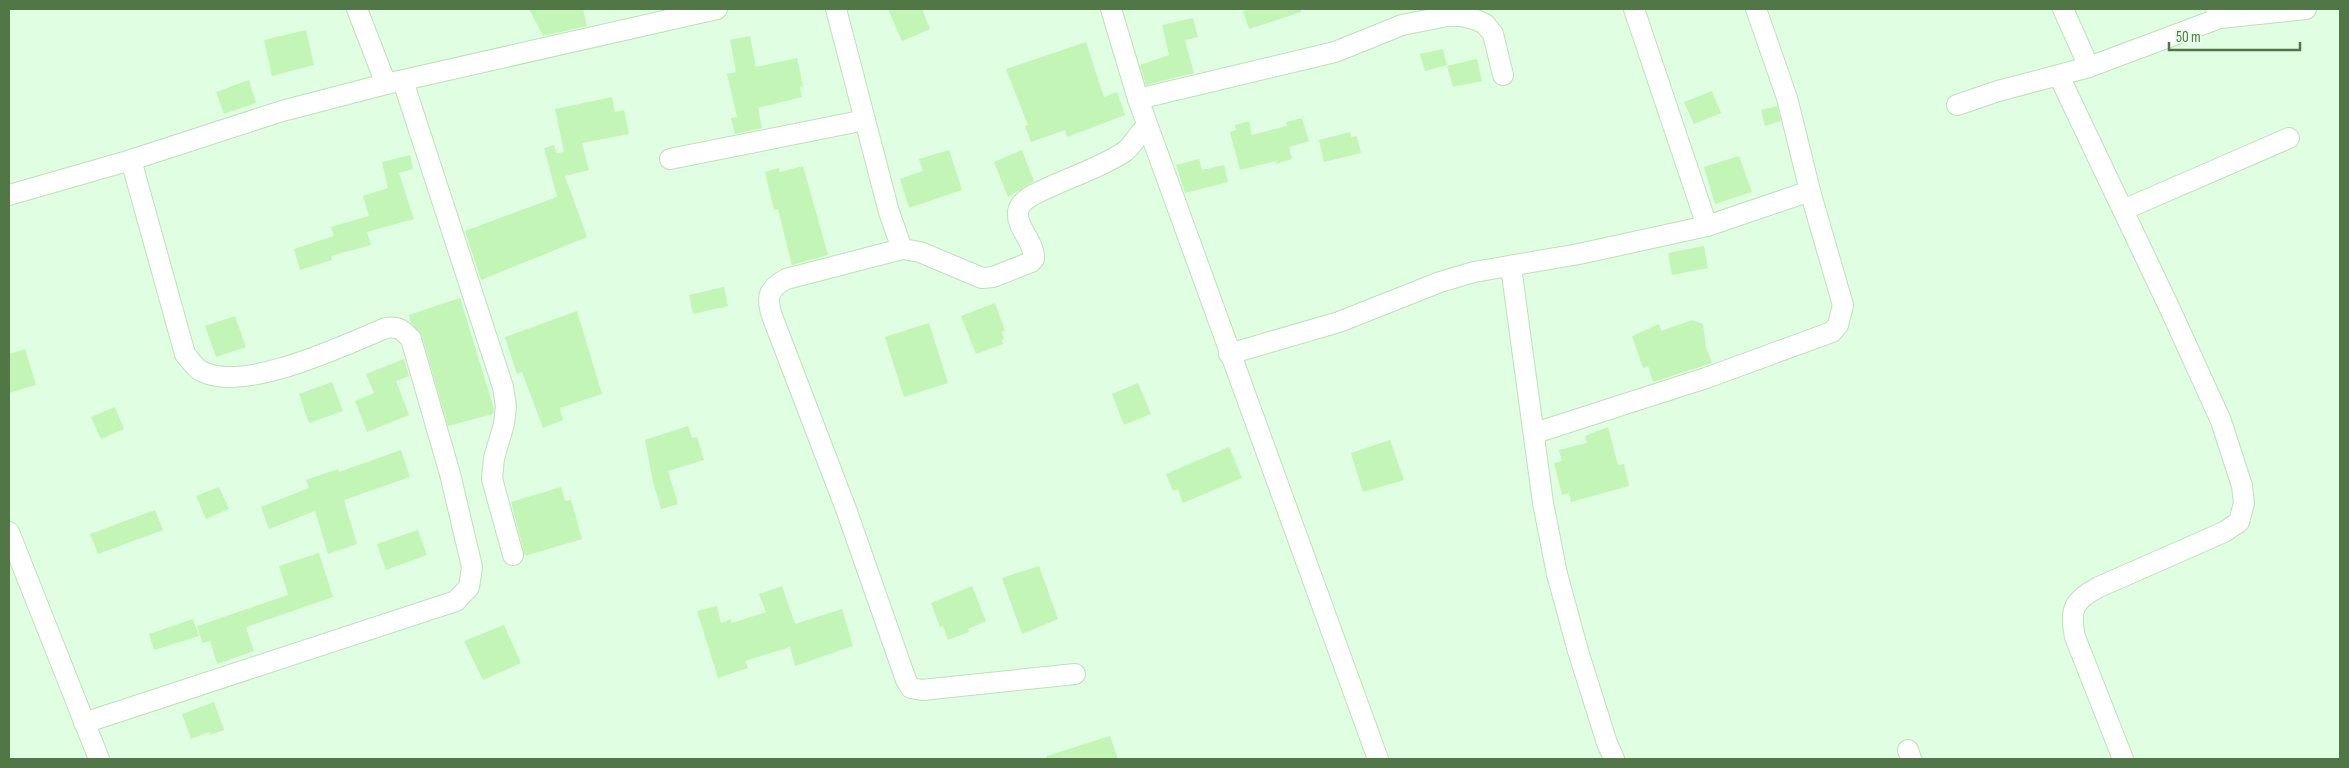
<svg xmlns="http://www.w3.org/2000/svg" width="2349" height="768" viewBox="0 0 2349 768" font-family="'Sofia Sans Condensed',sans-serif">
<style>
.building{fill:#c2f5b6}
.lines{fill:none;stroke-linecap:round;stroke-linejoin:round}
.street-casing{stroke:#bde1b9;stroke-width:22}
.street{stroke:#fff;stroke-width:20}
</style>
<rect width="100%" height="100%" fill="#e0fee1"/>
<g class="building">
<path d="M 529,9 L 583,9 L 587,26 L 543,36 Z"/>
<path d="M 888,9 L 922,9 L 930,29 L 902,41 Z"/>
<path d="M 1252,9 L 1301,9 L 1301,12 L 1249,29 L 1243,11 Z"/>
<path d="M 1193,18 L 1198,37 L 1185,40 L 1194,73 L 1146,85 L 1140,65 L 1169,55 L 1162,25 Z"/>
<path d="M 306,30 L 314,65 L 272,76 L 264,40 Z"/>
<path d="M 750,36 L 756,67 L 797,58 L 803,86 L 800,87 L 802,97 L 758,108 L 762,128 L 735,134 L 731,118 L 737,117 L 727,74 L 736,72 L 730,40 Z"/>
<path d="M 1086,42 L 1104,97 L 1117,92 L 1125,115 L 1067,137 L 1065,130 L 1031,142 L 1025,126 L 1028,125 L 1006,69 Z"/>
<path d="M 1443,49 L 1447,65 L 1425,71 L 1420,54 Z"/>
<path d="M 1477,59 L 1482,81 L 1453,87 L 1447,66 Z"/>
<path d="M 249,80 L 256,103 L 224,114 L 216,92 Z"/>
<path d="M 1712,91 L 1721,113 L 1694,124 L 1684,102 Z"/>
<path d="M 612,97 L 615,112 L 624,110 L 629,134 L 582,143 L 589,170 L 565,176 L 587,237 L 481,280 L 465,231 L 557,197 L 544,148 L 554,145 L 557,153 L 564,152 L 555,109 Z"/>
<path d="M 1777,106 L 1781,121 L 1765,126 L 1761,110 Z"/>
<path d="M 1302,118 L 1309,141 L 1289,147 L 1292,159 L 1276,164 L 1276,161 L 1240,170 L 1230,132 L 1236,130 L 1235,125 L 1249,121 L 1252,135 L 1287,126 L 1286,122 Z"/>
<path d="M 1350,132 L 1351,137 L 1357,136 L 1361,153 L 1324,162 L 1319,140 Z"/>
<path d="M 949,150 L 962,190 L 909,208 L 900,179 L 923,171 L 919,159 Z"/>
<path d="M 1022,150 L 1034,181 L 1008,197 L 994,162 Z"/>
<path d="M 410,155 L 413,169 L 399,173 L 414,219 L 367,232 L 371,245 L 331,256 L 332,260 L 300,270 L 294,249 L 334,236 L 331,227 L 369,216 L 363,196 L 388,188 L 382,162 Z"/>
<path d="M 1739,156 L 1752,192 L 1715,204 L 1704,167 Z"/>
<path d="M 1199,159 L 1202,170 L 1224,165 L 1228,182 L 1185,193 L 1176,165 Z"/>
<path d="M 803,166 L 828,255 L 792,265 L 778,209 L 774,210 L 765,172 L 779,168 L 780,172 Z"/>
<path d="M 1704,246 L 1708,268 L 1672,275 L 1668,253 Z"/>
<path d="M 724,287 L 728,306 L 693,314 L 689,295 Z"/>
<path d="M 460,298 L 494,409 L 493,414 L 448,426 L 422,336 L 411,323 L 409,315 Z"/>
<path d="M 995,303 L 1005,331 L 1002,332 L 1004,339 L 1002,340 L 1003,344 L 976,354 L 961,316 Z"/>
<path d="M 577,311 L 602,394 L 560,408 L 563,420 L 543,428 L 522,372 L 517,374 L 505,337 Z"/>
<path d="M 235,316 L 246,347 L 216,357 L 205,326 Z"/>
<path d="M 1692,320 L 1703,324 L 1706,347 L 1712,363 L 1653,382 L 1648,366 L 1643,368 L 1632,336 L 1659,324 L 1661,331 Z"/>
<path d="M 929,323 L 948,383 L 904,397 L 885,337 Z"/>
<path d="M 25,349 L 36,385 L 9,393 L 9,354 Z"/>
<path d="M 404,359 L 409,376 L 396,381 L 409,415 L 367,432 L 355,401 L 374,393 L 366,374 Z"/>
<path d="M 332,382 L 343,411 L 309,423 L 299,394 Z"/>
<path d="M 1138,383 L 1151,414 L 1124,425 L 1112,394 Z"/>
<path d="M 115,407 L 124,429 L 101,439 L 91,417 Z"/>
<path d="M 688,426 L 692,438 L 697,437 L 704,460 L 668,471 L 678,504 L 661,509 L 653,482 L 645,440 Z"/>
<path d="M 1608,427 L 1618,465 L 1624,464 L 1629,486 L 1571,502 L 1569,493 L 1562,495 L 1554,463 L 1562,461 L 1559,450 L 1587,443 L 1585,436 Z"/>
<path d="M 1390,440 L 1404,480 L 1363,492 L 1351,453 Z"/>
<path d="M 1229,447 L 1242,478 L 1183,503 L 1178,489 L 1173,491 L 1166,474 Z"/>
<path d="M 401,450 L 410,477 L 344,500 L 357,544 L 328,554 L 315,511 L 269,529 L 261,507 L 309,488 L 306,480 L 338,469 L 339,472 Z"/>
<path d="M 219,487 L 229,509 L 206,519 L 196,496 Z"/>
<path d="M 561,487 L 565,501 L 571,500 L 582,539 L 525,556 L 511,502 Z"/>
<path d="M 155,510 L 163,530 L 98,554 L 90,534 Z"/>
<path d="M 418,530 L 427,555 L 386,570 L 377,544 Z"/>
<path d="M 319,553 L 333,597 L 246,627 L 254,651 L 217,664 L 210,641 L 202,643 L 197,626 L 288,595 L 279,566 Z"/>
<path d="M 1039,566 L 1058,619 L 1022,634 L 1002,578 Z"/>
<path d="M 782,586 L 795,624 L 842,609 L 853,646 L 795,666 L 790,647 L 745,661 L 748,668 L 718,678 L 697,611 L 717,606 L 721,623 L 731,619 L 732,623 L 766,612 L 759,594 Z"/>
<path d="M 972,586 L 986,621 L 968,629 L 969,632 L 948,640 L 943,626 L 940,627 L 931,603 Z"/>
<path d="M 193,619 L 199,636 L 154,650 L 149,634 Z"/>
<path d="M 504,625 L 521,663 L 483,680 L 464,641 Z"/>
<path d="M 214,702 L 224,730 L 210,735 L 209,732 L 191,739 L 182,714 Z"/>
<path d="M 1110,736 L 1118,759 L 1047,759 L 1047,756 Z"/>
</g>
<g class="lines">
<g class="street-casing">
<g id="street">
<path d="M 357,9 L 386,84"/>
<path d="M 836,9 L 889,212 L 902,249 L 786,279 C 768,289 766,297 772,316 L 846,509 L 906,680 L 911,688 L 922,690 L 1075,674"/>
<path d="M 1111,9 L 1138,99 L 1378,759"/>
<path d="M 1634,9 L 1707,226"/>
<path d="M 2063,9 L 2089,67"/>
<path d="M 2216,9 L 2220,18 L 2306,9"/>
<path d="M 2059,76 L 2170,309 L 2221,421 L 2242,486 L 2244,503 L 2239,522 L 2224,532 L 2099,587 C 2074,600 2069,609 2075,637 L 2123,759"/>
<path d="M 403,81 L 503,387 L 506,407 L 504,424 L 494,458 L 492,479 L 513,555"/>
<path d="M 1138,99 L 1335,52 L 1402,25 L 1447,16 L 1462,16 L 1474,19 L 1485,24 L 1493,34 L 1503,75"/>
<path d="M 1957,105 L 1998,91 L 2089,67 L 2220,18"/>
<path d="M 670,159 L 865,120"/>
<path d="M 9,195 L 131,160 L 282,111 L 386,84 L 717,9"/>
<path d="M 2123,210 L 2289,138"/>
<path d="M 902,249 L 920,252 L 982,278 L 993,277 L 1031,262 L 1034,259 C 1035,242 1016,228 1018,212 C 1020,197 1043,191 1054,185 C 1077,175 1103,166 1124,152 C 1133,146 1137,134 1147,127"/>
<path d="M 1511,267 L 1543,503 L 1557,574 L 1578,651 L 1607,743 L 1614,759"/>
<path d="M 1229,354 L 1339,322 L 1440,282 L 1474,272 L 1579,254 L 1707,226 L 1810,191"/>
<path d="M 1535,433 L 1706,378 L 1832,332 L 1838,325 L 1843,305 L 1810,191 L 1787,98 L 1756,9"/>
<path d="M 9,532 L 99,759"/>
<path d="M 84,723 L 456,601 L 469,587 L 472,567 L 450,474 L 411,339 C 403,330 398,326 386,328 C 344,345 244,394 201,371 C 195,368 190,360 185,354 L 131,160"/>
<path d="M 1908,750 L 1911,759"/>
</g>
</g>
<use href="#street" class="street"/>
</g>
<rect width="2349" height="768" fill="none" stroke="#517746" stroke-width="20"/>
<path d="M2169 42v8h131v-8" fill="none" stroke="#517746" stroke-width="2.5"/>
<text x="2176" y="42" font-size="15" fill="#517746" stroke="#e8ffe9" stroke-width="4" paint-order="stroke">50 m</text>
</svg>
